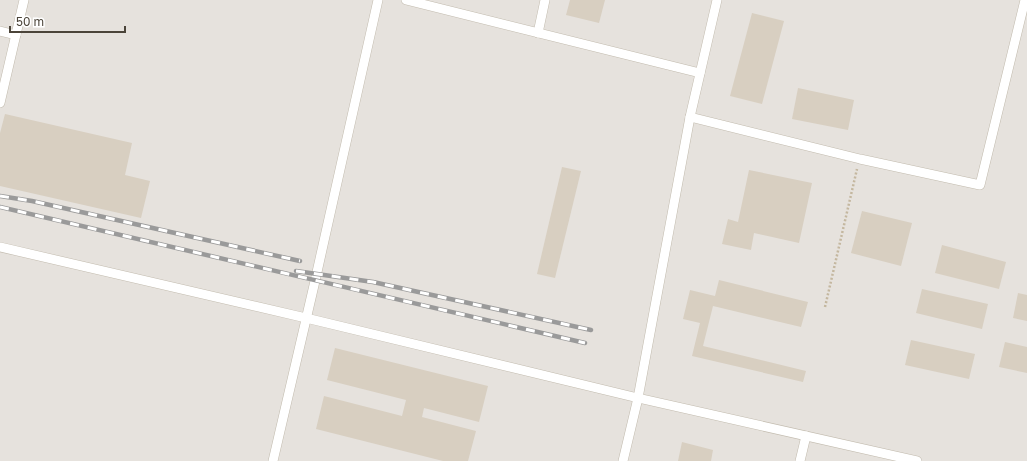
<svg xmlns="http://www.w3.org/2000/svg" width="1027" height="461" viewBox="0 0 1027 461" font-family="'Golos Text',sans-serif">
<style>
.industrial{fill:#e6e2dd}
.building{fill:#d8cfc1}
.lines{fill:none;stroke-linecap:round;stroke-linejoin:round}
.lane-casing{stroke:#c2bbae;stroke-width:10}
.path{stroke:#c4b79f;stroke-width:2.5;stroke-dasharray:2 2;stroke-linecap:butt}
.lane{stroke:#fff;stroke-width:9}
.rail-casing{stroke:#9a9a9a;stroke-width:4.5}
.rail{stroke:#fff;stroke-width:3;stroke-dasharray:9;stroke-linecap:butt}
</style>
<rect width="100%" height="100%" fill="#f6f3ec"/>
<rect class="industrial" x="0" y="0" width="1027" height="461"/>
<g class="building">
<path d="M 570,0 L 605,0 L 599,23 L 566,15 Z"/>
<path d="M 752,13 L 784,21 L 762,104 L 730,96 Z"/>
<path d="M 798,88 L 854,100 L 848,130 L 792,119 Z"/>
<path d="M 5,114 L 132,143 L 125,175 L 150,181 L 141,218 L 0,186 L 0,133 Z"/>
<path d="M 562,167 L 581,171 L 555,278 L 537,274 Z"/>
<path d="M 749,170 L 812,183 L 799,243 L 754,233 L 751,250 L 722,244 L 728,219 L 738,222 Z"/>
<path d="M 862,211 L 912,223 L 901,266 L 851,253 Z"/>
<path d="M 942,245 L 1006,262 L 999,289 L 935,273 Z"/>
<path d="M 719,280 L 808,302 L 801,327 L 713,306 L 703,346 L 806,371 L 803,382 L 692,356 L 700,323 L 683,319 L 690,290 L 715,296 Z"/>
<path d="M 922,289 L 988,304 L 982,329 L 916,313 Z"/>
<path d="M 1018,293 L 1027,295 L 1027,321 L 1013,318 Z"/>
<path d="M 911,340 L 975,354 L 969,379 L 905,365 Z"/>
<path d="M 1005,342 L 1027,347 L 1027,373 L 999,367 Z"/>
<path d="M 335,348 L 488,386 L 479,422 L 424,408 L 422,417 L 476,431 L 468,461 L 443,461 L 316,429 L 324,396 L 402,416 L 406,400 L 327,380 Z"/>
<path d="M 682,442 L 713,450 L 711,461 L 678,461 Z"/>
</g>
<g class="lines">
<g class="lane-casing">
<g id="lane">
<path d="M 406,0 L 700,73"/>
<path d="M 0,31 L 16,35"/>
<path d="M 538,33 L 545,0"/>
<path d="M 0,103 L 24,0"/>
<path d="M 690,117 L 860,159 L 980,185 L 1025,0"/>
<path d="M 0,247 L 306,318 L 638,398 L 917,461"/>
<path d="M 273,461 L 315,281 L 378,0"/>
<path d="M 623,461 L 638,398 L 690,117 L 717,0"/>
<path d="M 800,461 L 806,436"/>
</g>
</g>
<path class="path" d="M 825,307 L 857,169"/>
<use href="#lane" class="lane"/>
<g class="rail-casing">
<g id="rail">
<path d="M 0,196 L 32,201 L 300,261"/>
<path d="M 0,207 L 585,343"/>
<path d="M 296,271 L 373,282 L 591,330"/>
</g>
</g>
<use href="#rail" class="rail"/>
</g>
<path d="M10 26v6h115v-6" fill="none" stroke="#4b4439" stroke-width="2"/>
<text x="16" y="26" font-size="12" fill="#4b4439" stroke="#ffffff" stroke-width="3" paint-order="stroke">50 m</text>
</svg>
